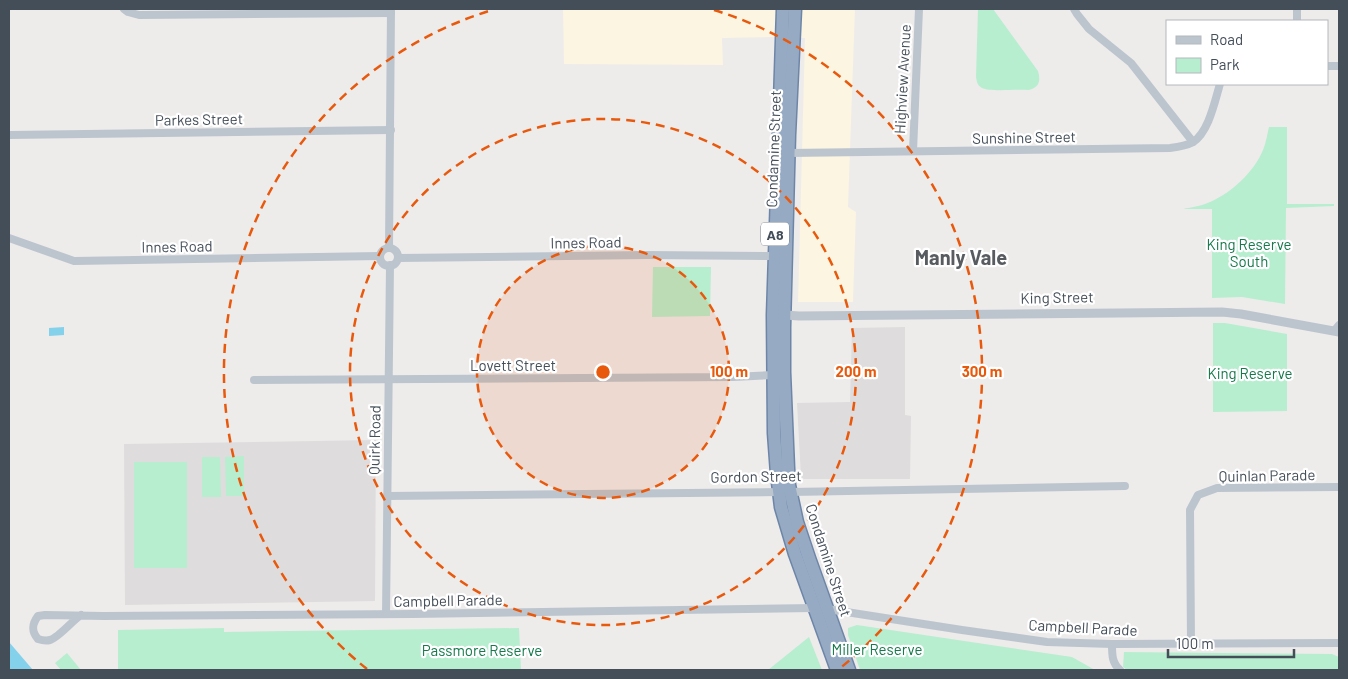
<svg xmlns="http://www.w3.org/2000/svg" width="1348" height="679" viewBox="0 0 1348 679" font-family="Barlow,sans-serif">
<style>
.commercial{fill:#fbf5e2}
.education{fill:#dfdcdd}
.green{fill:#b7eecf}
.water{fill:#84d1ec}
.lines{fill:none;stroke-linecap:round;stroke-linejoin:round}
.trunk-casing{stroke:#6d86a7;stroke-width:15}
.minor{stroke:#bcc5ce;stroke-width:8}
.tertiary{stroke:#bcc5ce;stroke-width:9}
.trunk{stroke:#96aac4;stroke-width:12}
.ring{fill:none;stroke:#e8590c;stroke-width:2.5;stroke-dasharray:9 6}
.labels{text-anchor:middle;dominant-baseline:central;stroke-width:4.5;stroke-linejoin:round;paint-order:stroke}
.shield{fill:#fff;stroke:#7c838b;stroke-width:1}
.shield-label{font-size:14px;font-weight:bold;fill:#444e59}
.street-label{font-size:15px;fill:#444e59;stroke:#fff}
.park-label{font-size:15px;fill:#15794c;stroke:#fff}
.district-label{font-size:20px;font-weight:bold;fill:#585b60;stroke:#fff}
.centre{fill:#e8590c;stroke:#fff;stroke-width:2.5}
.ring-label{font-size:15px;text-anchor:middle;font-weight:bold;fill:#e8590c;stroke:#fff;stroke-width:4.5;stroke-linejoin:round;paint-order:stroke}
</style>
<rect width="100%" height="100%" fill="#eeebeb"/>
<path class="commercial" d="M 563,9 L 855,9 L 848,207 L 856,212 L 853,302 L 798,302 L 805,38 L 770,37 L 722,38 L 723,65 L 564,64 Z"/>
<g class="education">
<path d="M 905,327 L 905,415 L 911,416 L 910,479 L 804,479 L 801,477 L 797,403 L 850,402 L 852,328 Z"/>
<path d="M 376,440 L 375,601 L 125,605 L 124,444 Z"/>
</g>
<g class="green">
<path d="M 978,9 L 993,9 L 1038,71 C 1041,81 1039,88 1028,90 C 1017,89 990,92 982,88 C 977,85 977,82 976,77 Z"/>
<path d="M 1269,127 L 1287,127 L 1287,204 L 1334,204 L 1334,206 L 1286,208 L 1285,304 L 1242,297 L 1212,298 L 1212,209 L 1183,209 C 1192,207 1202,206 1210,202 C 1231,193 1254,172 1263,150 C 1266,143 1267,135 1269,127 Z"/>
<path d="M 653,267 L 711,267 L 710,316 L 652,317 Z"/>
<path d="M 1213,323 L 1225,323 L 1287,334 L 1287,411 L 1213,412 Z"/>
<path d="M 244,456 L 244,496 L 226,496 L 225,457 Z"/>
<path d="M 202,457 L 220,457 L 221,497 L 202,497 Z"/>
<rect x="134" y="462" width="53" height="106"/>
<path d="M 857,625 L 1072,657 L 1095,670 L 860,670 L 848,635 L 848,628 Z"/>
<path d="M 224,628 L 224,632 L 519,628 L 521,670 L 118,670 L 118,630 Z"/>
<path d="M 809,637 L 822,670 L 768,670 Z"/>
<path d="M 1124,652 L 1332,654 L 1339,657 L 1339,670 L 1127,670 L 1123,667 Z"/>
<path d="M 67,653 L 81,670 L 61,670 L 55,663 Z"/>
</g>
<g class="water">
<path d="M 64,327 L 64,335 L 49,336 L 49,328 Z"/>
<path d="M 9,642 L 33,670 L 9,670 Z"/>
</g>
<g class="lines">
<g class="trunk-casing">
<g id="trunk">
<path d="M 783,9 L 773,315 L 774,433 L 777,474 L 781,507 L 795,554 L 837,670"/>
<path d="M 795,9 L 789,135 L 784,327 L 784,372 L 788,468 L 789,485 L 797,522 L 809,558 L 849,670"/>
</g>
</g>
<g class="minor">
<path d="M 124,9 L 128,12 L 139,15 L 391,13"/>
<path d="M 1074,9 L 1077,14 L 1089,29 L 1131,63 L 1193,142"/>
<path d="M 1297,9 L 1297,21"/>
<path d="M 1327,66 L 1339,66"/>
<path d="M 9,135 L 391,130"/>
<path d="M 913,151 L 919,9"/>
<path d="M 789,153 L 1170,148 C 1178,147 1186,146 1193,142 C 1209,132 1215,100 1220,84"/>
<path d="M 9,238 L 74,261 L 380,256"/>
<path d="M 389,248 L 391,9"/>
<circle cx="389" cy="257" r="9"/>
<path d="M 398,258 L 646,255 L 775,256"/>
<path d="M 1334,331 L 1339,325"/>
<path d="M 254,380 L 733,377 L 773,375"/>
<path d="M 791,492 L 1125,486"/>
<path d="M 387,496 L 779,492"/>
<path d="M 827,609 L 962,630 L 1047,642 L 1112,644 L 1339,643"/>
<path d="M 386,614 L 390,265"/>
<path d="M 81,615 C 72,621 58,638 50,640 C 46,641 41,640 38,639 C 31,631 32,624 38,616 L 45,615 L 104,616 L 413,614 L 814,608"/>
<path d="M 1112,644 C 1112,655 1112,663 1120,670"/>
<path d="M 1191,644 L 1190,510 L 1198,495 L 1217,488 L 1339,487"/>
</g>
<path class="tertiary" d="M 785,315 L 799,316 L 1222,312 L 1241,314 L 1339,332"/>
<use href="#trunk" class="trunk"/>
</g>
<circle cx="603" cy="372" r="126" fill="#e8590c" fill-opacity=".12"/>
<g class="ring">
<circle cx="603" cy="372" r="126"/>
<circle cx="603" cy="372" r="253"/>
<path d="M367 669A379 379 0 0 1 492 10M714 10A379 379 0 0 1 839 669"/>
</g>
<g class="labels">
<rect class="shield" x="761" y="222.5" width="28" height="23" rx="4"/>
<g class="shield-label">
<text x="775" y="234">A8</text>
</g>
<g class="street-label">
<text transform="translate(902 79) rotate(-87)">Highview Avenue</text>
<text transform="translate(199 119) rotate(-1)">Parkes Street</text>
<text transform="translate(1024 137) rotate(-1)">Sunshine Street</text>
<text transform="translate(773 149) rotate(-88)">Condamine Street</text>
<text transform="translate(586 242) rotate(-1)">Innes Road</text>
<text transform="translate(177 246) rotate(-1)">Innes Road</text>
<text transform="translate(1057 297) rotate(-1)">King Street</text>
<text x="513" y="365">Lovett Street</text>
<text transform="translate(374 440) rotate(-89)">Quirk Road</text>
<text transform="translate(1267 475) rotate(-1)">Quinlan Parade</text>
<text transform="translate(756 476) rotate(-1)">Gordon Street</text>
<text transform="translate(829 560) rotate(72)">Condamine Street</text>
<text transform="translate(448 600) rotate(-1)">Campbell Parade</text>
<text transform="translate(1083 627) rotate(3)">Campbell Parade</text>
</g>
<g class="park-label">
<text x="1249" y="244">King Reserve<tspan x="1249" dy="17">South</tspan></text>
<text x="1250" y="373">King Reserve</text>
<text x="877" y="649">Miller Reserve</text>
<text x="482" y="650">Passmore Reserve</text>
</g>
<g class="district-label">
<text x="961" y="257">Manly Vale</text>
</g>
</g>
<circle cx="603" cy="372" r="8" class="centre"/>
<g class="ring-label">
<text x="729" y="377">100 m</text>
<text x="856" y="377">200 m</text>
<text x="982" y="377">300 m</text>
</g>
<rect width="1348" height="679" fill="none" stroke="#444e59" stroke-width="20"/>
<rect x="1166" y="20" width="162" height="65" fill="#ffffff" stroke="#b4b8bd"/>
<rect x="1176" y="36" width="25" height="8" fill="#bcc5ce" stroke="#b4b8bd"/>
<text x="1210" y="45" font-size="15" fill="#444e59">Road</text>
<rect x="1176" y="58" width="25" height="15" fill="#b7eecf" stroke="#b4b8bd"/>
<text x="1210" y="70" font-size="15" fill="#444e59">Park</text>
<path d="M1168 649v8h126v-8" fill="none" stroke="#444e59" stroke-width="2.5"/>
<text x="1176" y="649" font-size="15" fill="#444e59" stroke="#ffffff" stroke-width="4" paint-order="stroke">100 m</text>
</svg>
